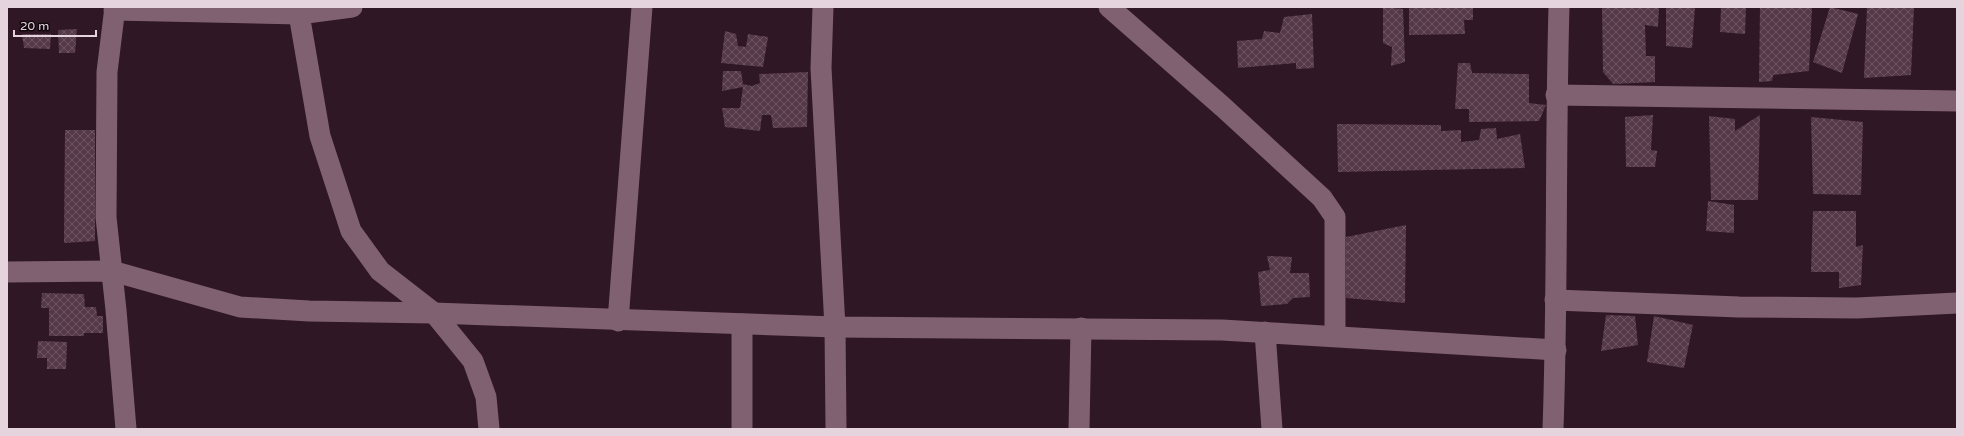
<svg xmlns="http://www.w3.org/2000/svg" width="1964" height="436" viewBox="0 0 1964 436" font-family="'Varela Round',sans-serif">
<style>
.building{fill:url(#building-cross-hatch)}
.lines{fill:none;stroke-linecap:round;stroke-linejoin:round}
.minor{stroke:#806171;stroke-width:21}
</style>
<defs>
<pattern id="building-cross-hatch" width="8" height="8" patternUnits="userSpaceOnUse"><rect width="8" height="8" fill="#553948"/><path d="M0 0l8 8M0 8l8-8" fill="none" stroke="#6d5562"/></pattern>
</defs>
<rect width="100%" height="100%" fill="#301725"/>
<g class="building">
<path d="M 1383,7 L 1403,9 L 1405,62 L 1391,66 L 1392,47 L 1383,43 Z"/>
<path d="M 1409,7 L 1473,7 L 1473,20 L 1464,20 L 1465,34 L 1409,35 Z"/>
<path d="M 1602,7 L 1659,7 L 1658,27 L 1645,25 L 1646,56 L 1655,56 L 1655,82 L 1613,84 L 1603,72 Z"/>
<path d="M 1666,7 L 1695,7 L 1692,48 L 1666,46 Z"/>
<path d="M 1721,7 L 1746,7 L 1745,34 L 1720,32 Z"/>
<path d="M 1760,7 L 1812,7 L 1809,71 L 1773,75 L 1772,81 L 1759,82 Z"/>
<path d="M 1830,7 L 1858,14 L 1842,73 L 1813,62 Z"/>
<path d="M 1867,7 L 1914,7 L 1911,75 L 1864,78 Z"/>
<path d="M 1312,14 L 1314,68 L 1296,69 L 1296,63 L 1238,68 L 1237,41 L 1262,39 L 1264,31 L 1280,33 L 1284,17 Z"/>
<path d="M 77,29 L 75,53 L 59,53 L 58,30 Z"/>
<path d="M 725,31 L 736,34 L 738,46 L 746,47 L 748,34 L 768,37 L 763,67 L 721,63 Z"/>
<path d="M 22,34 L 51,34 L 50,49 L 24,48 Z"/>
<path d="M 1458,63 L 1470,63 L 1472,73 L 1529,74 L 1529,103 L 1546,105 L 1539,121 L 1469,122 L 1469,109 L 1455,109 Z"/>
<path d="M 723,71 L 741,71 L 743,84 L 752,86 L 760,83 L 759,74 L 808,72 L 807,127 L 773,128 L 771,115 L 762,115 L 760,131 L 725,127 L 722,108 L 740,108 L 743,87 L 722,91 Z"/>
<path d="M 1653,115 L 1651,150 L 1657,151 L 1655,167 L 1626,167 L 1625,117 Z"/>
<path d="M 1760,115 L 1758,200 L 1711,200 L 1709,116 L 1735,119 L 1735,131 Z"/>
<path d="M 1811,117 L 1863,122 L 1861,195 L 1813,194 Z"/>
<path d="M 1337,124 L 1441,125 L 1441,131 L 1461,130 L 1461,142 L 1479,140 L 1481,129 L 1496,128 L 1497,139 L 1520,134 L 1525,168 L 1338,172 Z"/>
<path d="M 65,130 L 95,130 L 95,241 L 64,243 Z"/>
<path d="M 1708,201 L 1734,205 L 1734,233 L 1706,231 Z"/>
<path d="M 1813,211 L 1856,211 L 1856,247 L 1863,245 L 1861,285 L 1839,288 L 1839,272 L 1811,272 Z"/>
<path d="M 1406,225 L 1405,303 L 1346,298 L 1346,237 Z"/>
<path d="M 1267,256 L 1292,257 L 1290,273 L 1309,273 L 1310,297 L 1293,298 L 1287,304 L 1261,306 L 1258,272 L 1270,270 Z"/>
<path d="M 42,293 L 84,294 L 85,307 L 96,307 L 97,316 L 103,316 L 103,333 L 84,333 L 84,336 L 49,336 L 49,308 L 41,308 Z"/>
<path d="M 1606,315 L 1635,316 L 1638,345 L 1601,351 Z"/>
<path d="M 1654,316 L 1693,325 L 1684,368 L 1647,362 Z"/>
<path d="M 38,341 L 67,342 L 66,369 L 47,369 L 47,358 L 37,358 Z"/>
</g>
<g class="lines">
<g class="minor">
<path d="M 115,7 L 107,72 L 106,217 L 116,310 L 126,429"/>
<path d="M 352,7 L 299,14 L 320,136 L 351,231 L 380,271 L 434,313 L 473,361 L 486,397 L 489,429"/>
<path d="M 823,7 L 821,68 L 835,327 L 836,429"/>
<path d="M 1109,7 L 1223,107 L 1322,198 L 1335,217 L 1335,335"/>
<path d="M 114,10 L 299,14"/>
<path d="M 1556,95 L 1957,101"/>
<path d="M 7,272 L 112,271 L 240,307 L 309,311 L 434,313 L 835,327 L 1222,330 L 1556,350"/>
<path d="M 1555,300 L 1739,307 L 1857,308 L 1957,303"/>
<path d="M 618,321 L 642,7"/>
<path d="M 1265,332 L 1272,429"/>
<path d="M 742,429 L 742,324"/>
<path d="M 1079,429 L 1081,328"/>
<path d="M 1553,429 C 1558,288 1555,148 1559,7"/>
</g>
</g>
<rect width="1964" height="436" fill="none" stroke="#e5d4dd" stroke-width="16"/>
<path d="M14 30v6h82v-6" fill="none" stroke="#e5d4dd" stroke-width="2"/>
<text x="20" y="30" font-size="12" fill="#e5d4dd" stroke="#11070c" stroke-width="3" paint-order="stroke">20 m</text>
</svg>
